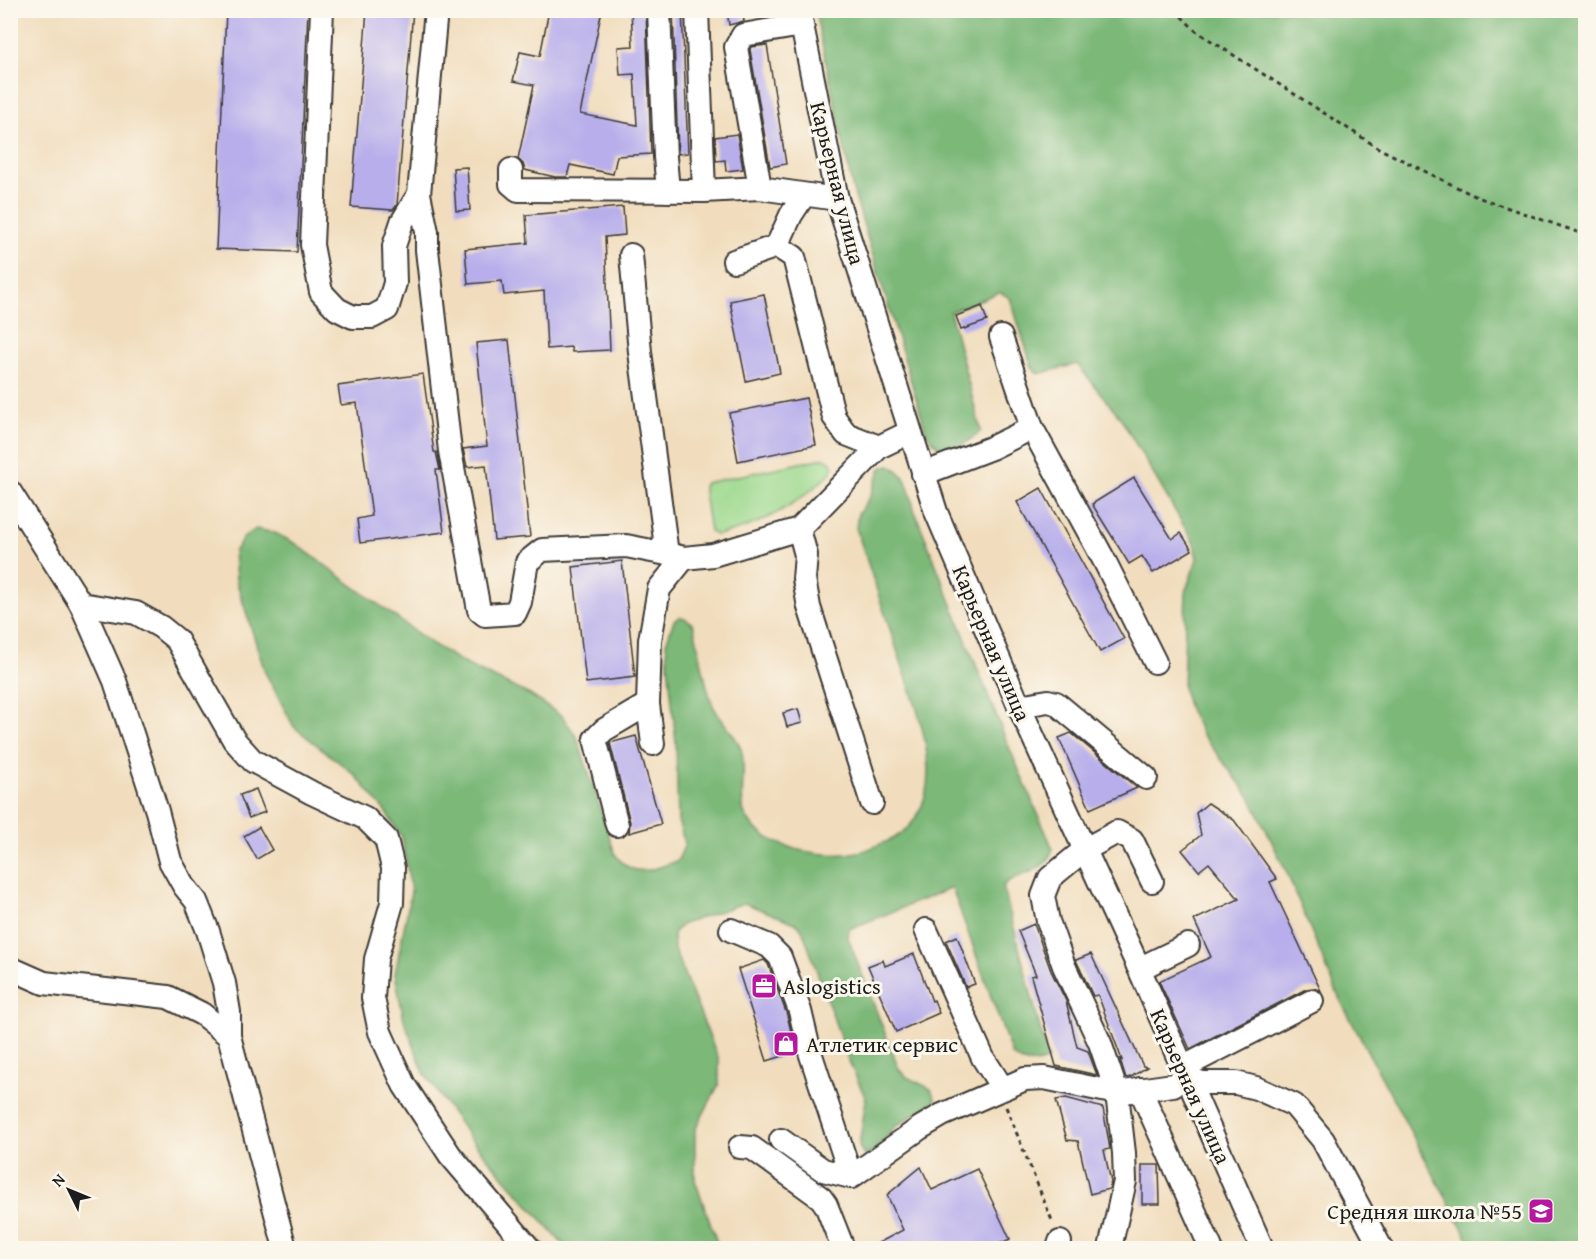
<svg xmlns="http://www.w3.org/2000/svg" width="1596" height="1259" viewBox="0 0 1596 1259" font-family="'Gentium Book Plus',serif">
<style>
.green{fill:#9bd88c;stroke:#5c7a54;stroke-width:1.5}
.forest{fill:#7cb878;stroke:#4c6a4a;stroke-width:1.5}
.building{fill:#b7aeeb}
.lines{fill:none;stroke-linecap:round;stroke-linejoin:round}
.minor-casing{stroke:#3c3934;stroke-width:26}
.path{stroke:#3c3934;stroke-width:3;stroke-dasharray:4.5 4.5;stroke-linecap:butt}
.minor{stroke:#fff;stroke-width:22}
.labels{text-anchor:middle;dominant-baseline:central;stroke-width:6;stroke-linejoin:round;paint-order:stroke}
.street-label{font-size:22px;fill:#1c1c1c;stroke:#fbf7ec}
.poi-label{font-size:22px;fill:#1c1c1c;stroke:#fbf7ec;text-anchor:start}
</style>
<rect width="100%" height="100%" fill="#fbf7ec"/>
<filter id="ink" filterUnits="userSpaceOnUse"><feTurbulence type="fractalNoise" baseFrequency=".0167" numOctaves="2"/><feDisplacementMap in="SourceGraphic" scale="12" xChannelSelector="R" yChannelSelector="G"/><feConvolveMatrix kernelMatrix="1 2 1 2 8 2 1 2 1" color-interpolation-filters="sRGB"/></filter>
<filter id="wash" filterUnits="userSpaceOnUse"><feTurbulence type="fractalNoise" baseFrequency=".008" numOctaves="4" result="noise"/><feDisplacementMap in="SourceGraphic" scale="24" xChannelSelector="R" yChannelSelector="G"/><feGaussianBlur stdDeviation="1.35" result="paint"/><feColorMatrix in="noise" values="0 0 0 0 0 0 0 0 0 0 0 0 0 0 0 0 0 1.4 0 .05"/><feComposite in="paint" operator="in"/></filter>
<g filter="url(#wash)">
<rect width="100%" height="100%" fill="#f1ddbd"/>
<path class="green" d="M 824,458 L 830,461 L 833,466 L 831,472 C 804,501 756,529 716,535 L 710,531 L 703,486 L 705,483 Z"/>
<g class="forest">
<path d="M 815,11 L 1585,11 L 1585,1248 L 1473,1248 L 1340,1000 L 1286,871 L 1250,797 L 1202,734 L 1189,709 L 1183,689 L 1186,590 L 1197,559 L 1194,543 L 1120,417 L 1077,364 L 1038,374 L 1032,367 L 1010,298 L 1000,292 L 950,312 L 981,431 C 972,439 955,453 941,448 C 936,446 931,438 927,434 L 853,190 Z"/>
<path d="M 889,465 C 909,474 909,492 915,512 L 1006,740 L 1053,849 C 1051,853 1049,859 1046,862 C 1035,874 1015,874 1003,886 L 1048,1059 C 1035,1065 1022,1065 1012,1055 L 952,888 L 849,929 L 848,938 L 899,1069 L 905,1076 L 931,1089 L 936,1101 L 896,1126 L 872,1153 L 864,1156 L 859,1146 L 866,1099 L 848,1059 L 802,929 L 795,923 L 744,903 L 683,924 L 673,933 L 674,949 L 719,1060 L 719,1084 L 695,1130 L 695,1180 L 719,1248 L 566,1248 L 470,1138 L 424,1073 L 404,1020 L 395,974 L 411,892 L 402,837 L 385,811 L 354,774 L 294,727 L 265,672 L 236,580 L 234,552 L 244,537 L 256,529 L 275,533 L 296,544 L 431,643 L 465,664 L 530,695 L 562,716 L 577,737 L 615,854 C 633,880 653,870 678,860 L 685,844 L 678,821 L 676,744 L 666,643 L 674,620 L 680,617 L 685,618 L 693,624 C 700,649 703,678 712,703 C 718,720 736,733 741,749 C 747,768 739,797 744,812 C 758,848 825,860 858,852 C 866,851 875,846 883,843 C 914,832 928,804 928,772 C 928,735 913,697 901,662 C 886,617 871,573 856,528 L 858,514 L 870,497 L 881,468 Z"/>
</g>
<g id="blocks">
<g class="building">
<path d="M 226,10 L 308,10 L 297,252 L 216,249 Z"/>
<path d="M 367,10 L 413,10 L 397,205 L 393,210 L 351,207 Z"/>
<path d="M 549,10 L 602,10 L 580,114 L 637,125 L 634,74 L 620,75 L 618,47 L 633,46 L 631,10 L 646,10 L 651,154 L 617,156 L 613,174 L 570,165 L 567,177 L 555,177 L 525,170 L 523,164 L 518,159 L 534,85 L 513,81 L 520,52 L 540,56 Z"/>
<path d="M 673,10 L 682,10 L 688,153 L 678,154 Z"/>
<path d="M 727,10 L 743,10 L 744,21 L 729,25 Z"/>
<path d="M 767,45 L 786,164 L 770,167 L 750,50 L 751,47 Z"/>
<path d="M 737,134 L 743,169 L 726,171 L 725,160 L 716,161 L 715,137 Z"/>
<path d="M 467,167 L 470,210 L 456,211 L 453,168 Z"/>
<path d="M 623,207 L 625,235 L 605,237 L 610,350 L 572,352 L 571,347 L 547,349 L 544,291 L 504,295 L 502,281 L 468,284 L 465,249 L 528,243 L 526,215 Z"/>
<path d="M 764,294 L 780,373 L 746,381 L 730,301 Z"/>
<path d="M 982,306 L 987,321 L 961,330 L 956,316 Z"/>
<path d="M 509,340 L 530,537 L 494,540 L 486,465 L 467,467 L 463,449 L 487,446 L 476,343 Z"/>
<path d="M 423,374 L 434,452 L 436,452 L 440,470 L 436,470 L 444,532 L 360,543 L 357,519 L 372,516 L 357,403 L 341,405 L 338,386 Z"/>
<path d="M 806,398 L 816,445 L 738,461 L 729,413 Z"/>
<path d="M 1134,478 L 1172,539 L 1181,533 L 1192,550 L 1153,573 L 1142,556 L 1129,564 L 1092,504 Z"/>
<path d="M 1041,488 L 1124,639 L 1100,652 L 1017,502 Z"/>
<path d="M 622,561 L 635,677 L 586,683 L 573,567 Z"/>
<path d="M 798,709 L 802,723 L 787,727 L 783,713 Z"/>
<path d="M 1071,733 L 1137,788 L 1090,809 L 1059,738 Z"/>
<path d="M 636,736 L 661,824 L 629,833 L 630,822 L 610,743 Z"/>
<path d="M 256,789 L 265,812 L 249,818 L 240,795 Z"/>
<path d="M 1208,803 L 1234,820 L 1277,879 L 1270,882 L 1321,991 L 1313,988 L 1306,989 L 1190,1049 L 1159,981 L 1211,957 L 1194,920 L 1239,899 L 1209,863 L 1199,871 L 1182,850 L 1201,835 L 1196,813 Z"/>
<path d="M 259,827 L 272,850 L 257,859 L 244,836 Z"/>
<path d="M 1034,924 L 1051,971 L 1066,1001 L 1077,1047 L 1088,1051 L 1097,1075 L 1056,1066 L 1031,976 L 1036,975 L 1018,931 Z"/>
<path d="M 957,936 L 975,984 L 966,987 L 946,941 Z"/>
<path d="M 914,954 L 932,1001 L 934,1000 L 939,1013 L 896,1032 L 868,966 L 883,960 L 885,966 Z"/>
<path d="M 1091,954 L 1143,1066 L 1147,1067 L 1131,1077 L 1126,1078 L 1120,1059 L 1122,1060 L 1098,995 L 1093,996 L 1076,960 Z"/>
<path d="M 764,960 L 768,964 L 787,1015 L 796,1052 L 767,1061 L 738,969 Z"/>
<path d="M 1066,1098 L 1103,1108 L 1110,1149 L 1104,1150 L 1111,1182 L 1109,1189 L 1090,1194 L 1078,1141 L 1067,1140 L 1056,1100 Z"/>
<path d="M 1142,1165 L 1159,1165 L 1160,1204 L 1142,1204 Z"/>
<path d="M 921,1167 L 932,1190 L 977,1169 L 1010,1239 L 989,1248 L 869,1248 L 903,1230 L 887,1195 Z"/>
</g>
</g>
</g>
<g filter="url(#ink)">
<use href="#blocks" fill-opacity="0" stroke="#3c3934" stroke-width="1.5"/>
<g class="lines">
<g class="minor-casing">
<g id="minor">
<path d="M 322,10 L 312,245 L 321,292 L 337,309 L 353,317 L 372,317 L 387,309 L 395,283 L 394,246 L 402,222 L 419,194"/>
<path d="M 436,10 L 419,194 L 427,232 L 427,250 L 450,451 L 479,610 L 485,615 L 515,613 L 520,602 L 527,562 L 542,550 L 626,546 L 667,554"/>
<path d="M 659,10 L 665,157 L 668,191"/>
<path d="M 697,10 L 704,191"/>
<path d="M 799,10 L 837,199 L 936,512 L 1019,706 L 1138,966 L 1262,1248"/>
<path d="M 511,170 L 511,184 L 518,190 L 704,191 L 760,188 L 837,199"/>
<path d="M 760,188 L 736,47 L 743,35 L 802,25"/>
<path d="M 777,246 L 791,215 L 804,195"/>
<path d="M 631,255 L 640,352 L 667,554 L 680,557"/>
<path d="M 734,261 L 777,246 L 794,257 L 834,417 L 846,434 L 879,447"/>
<path d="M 1032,428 L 1104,560 L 1155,662"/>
<path d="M 923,474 L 991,448 L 1032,428 L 1001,337"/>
<path d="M 10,492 L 81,604 L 115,681 L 157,811 L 170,861 L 184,886 L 196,901 L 208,931 L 224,983 L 229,1012 L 229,1036 L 285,1248"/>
<path d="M 799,529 L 806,555 L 804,579 L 809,607 L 872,803"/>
<path d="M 81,604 L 136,613 L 161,627 L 177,640 L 234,740 L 253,761 L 312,793 L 365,818 L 386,839 L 393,868 L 392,903 L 376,959 L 373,998 L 380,1032 L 404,1085 L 450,1155 L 529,1248"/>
<path d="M 1019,706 L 1048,701 L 1056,703 L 1146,778"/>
<path d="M 653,744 L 648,704 L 650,640 L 659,589 L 684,558 L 713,555 L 799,529 L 879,447 L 910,432"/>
<path d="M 617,825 L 595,739 L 604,730 L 648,704"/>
<path d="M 731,930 L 769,946 L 780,957 L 800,1011 L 809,1049 L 851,1177"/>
<path d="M 926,930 L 983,1058 L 1003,1089"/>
<path d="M 1138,966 L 1149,964 L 1188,945"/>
<path d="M 10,968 L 44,983 L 168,997 L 202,1014 L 229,1036"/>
<path d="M 1182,1068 L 1312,1001"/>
<path d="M 1140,1089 L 1211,1248"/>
<path d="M 781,1140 L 823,1170 L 851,1177 L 920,1128 L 942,1115 L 1025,1079 L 1044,1078 L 1117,1093 L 1173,1085 L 1186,1078 L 1203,1083 L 1236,1083 L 1256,1088 L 1294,1105 L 1323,1140 L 1381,1248"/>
<path d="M 740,1147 L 752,1148 L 821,1198 L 826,1205 L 843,1248"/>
<path d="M 1058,1248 L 1060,1242"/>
<path d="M 1110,1248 L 1125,1181 L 1124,1153 L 1117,1093 L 1100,1043 L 1064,966 L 1048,921 L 1043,896 L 1050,878 L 1084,850 L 1117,832 L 1132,840 L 1152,881"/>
</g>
</g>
<g class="path">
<path d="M 1175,10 L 1196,31 L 1380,149 L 1477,197 L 1586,235"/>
<path d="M 1006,1107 L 1053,1223"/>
</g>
<use href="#minor" class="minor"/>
</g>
</g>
<defs>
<g id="office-square" transform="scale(1.35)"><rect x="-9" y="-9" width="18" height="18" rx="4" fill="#b5179e" stroke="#fbf7ec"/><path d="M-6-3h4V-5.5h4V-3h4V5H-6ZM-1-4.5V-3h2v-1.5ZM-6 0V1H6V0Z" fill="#fff"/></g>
<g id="shop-square" transform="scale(1.35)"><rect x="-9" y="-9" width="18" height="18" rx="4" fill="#b5179e" stroke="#fbf7ec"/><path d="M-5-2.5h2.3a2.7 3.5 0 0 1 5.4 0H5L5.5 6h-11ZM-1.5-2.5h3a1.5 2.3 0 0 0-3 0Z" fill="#fff"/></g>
<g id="school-square" transform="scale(1.35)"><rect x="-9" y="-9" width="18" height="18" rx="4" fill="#b5179e" stroke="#fbf7ec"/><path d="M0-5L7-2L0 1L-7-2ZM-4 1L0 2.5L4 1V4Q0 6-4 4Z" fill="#fff"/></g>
</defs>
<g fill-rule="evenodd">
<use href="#office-square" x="764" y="986"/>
<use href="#shop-square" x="786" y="1044"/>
<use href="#school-square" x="1541" y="1211"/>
</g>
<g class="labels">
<g class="street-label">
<text transform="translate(838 183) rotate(76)">Карьерная улица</text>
<text transform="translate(992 643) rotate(67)">Карьерная улица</text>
<text transform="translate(1191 1086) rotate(66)">Карьерная улица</text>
</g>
<g class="poi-label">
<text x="783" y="986">Aslogistics</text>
<text x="806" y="1044">Атлетик сервис</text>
<text x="1522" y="1211" text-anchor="end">Средняя школа №55</text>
</g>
</g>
<rect width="1596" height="1259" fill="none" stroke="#fbf7ec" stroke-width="36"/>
<g transform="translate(69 1190) rotate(313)" stroke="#fbf7ec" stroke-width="4.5" paint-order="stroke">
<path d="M0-4.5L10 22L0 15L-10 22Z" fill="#1c1c1c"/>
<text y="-9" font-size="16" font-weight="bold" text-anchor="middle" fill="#1c1c1c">N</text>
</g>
</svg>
